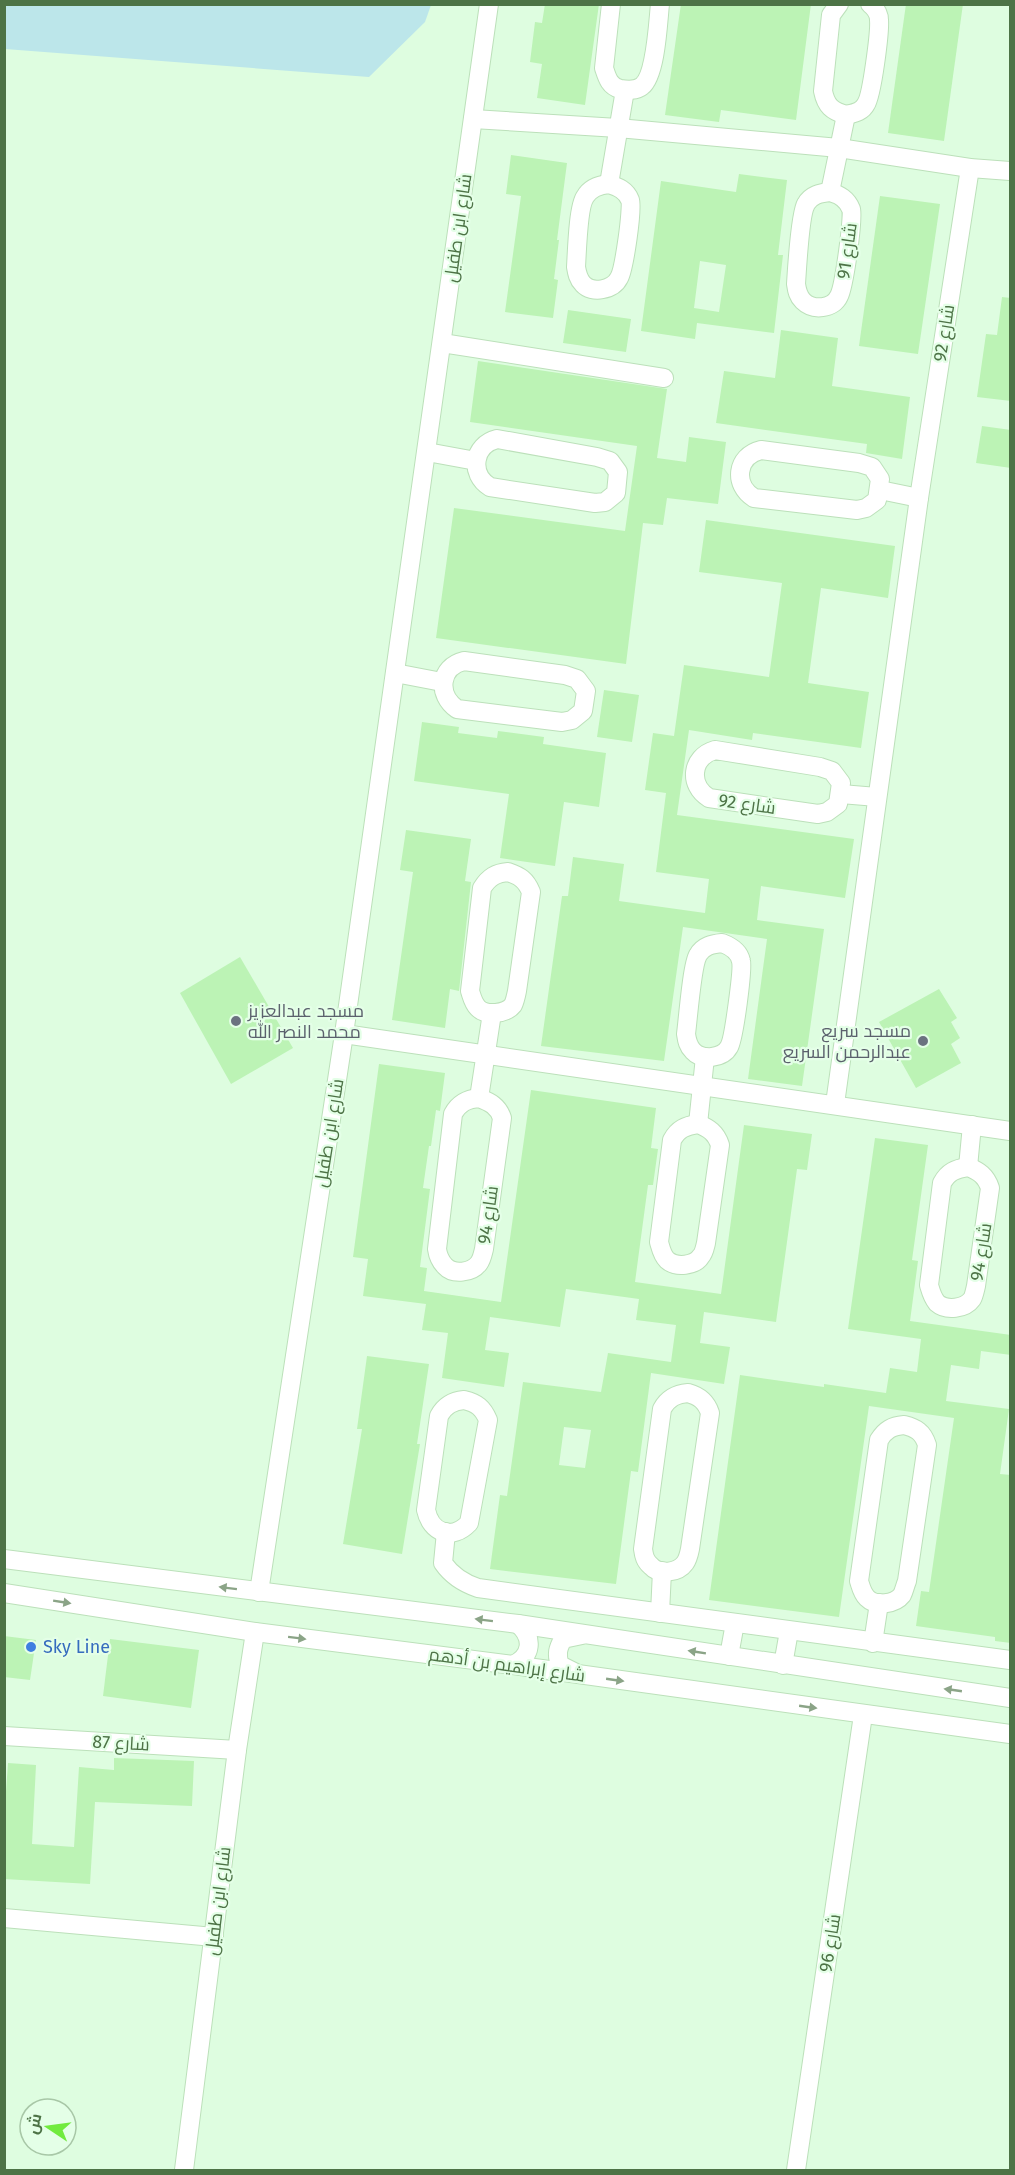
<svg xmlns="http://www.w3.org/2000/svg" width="1015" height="2175" viewBox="0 0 1015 2175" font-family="'Fira Sans',Cairo,sans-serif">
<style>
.green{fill:#bce6ea}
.building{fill:#bcf3b5;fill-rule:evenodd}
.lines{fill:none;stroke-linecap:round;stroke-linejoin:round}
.minor-casing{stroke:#bce0ba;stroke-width:20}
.minor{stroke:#fff;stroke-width:18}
.oneway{fill:#8ba487}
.worship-dot{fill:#6b7280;stroke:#e4ffe7;stroke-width:2}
.shop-dot{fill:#3f7fe0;stroke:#e4ffe7;stroke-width:2}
.labels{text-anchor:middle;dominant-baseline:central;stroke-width:4.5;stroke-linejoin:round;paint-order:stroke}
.street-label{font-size:18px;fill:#4d7346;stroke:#e4ffe7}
.worship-label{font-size:18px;fill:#5b616d;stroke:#e4ffe7;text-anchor:start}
.shop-label{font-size:18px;fill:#366cbe;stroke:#e4ffe7;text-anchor:start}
</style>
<rect width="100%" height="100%" fill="#defde0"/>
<path class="green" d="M 4,5 L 5,4 L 431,5 L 425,22 L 369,77 L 5,49 Z"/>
<g class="building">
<path d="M 545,4 L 599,4 L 585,105 L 537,98 L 542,64 L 530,62 L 535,22 L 542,23 Z"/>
<path d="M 681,4 L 811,4 L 796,120 L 721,110 L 719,122 L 665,115 Z"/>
<path d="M 906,4 L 963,4 L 944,141 L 888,133 Z"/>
<path d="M 511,155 L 567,163 L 557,240 L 559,240 L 554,279 L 558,280 L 553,318 L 505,312 L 521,196 L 506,194 Z"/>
<path d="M 739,174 L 787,180 L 778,255 L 783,255 L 774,333 L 697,323 L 695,339 L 641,331 L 661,181 L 736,192 ZM 700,261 L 726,265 L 719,312 L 694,308 Z"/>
<path d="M 880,196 L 940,204 L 918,354 L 859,346 Z"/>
<path d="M 1002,297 L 1011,298 L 1011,401 L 977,397 L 986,334 L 997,335 Z"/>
<path d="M 568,310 L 631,319 L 626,352 L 563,343 Z"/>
<path d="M 781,330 L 838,338 L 832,386 L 910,397 L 902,459 L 866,453 L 867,444 L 716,423 L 724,371 L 775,378 Z"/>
<path d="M 478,361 L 667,389 L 657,458 L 686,462 L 689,437 L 726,442 L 718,504 L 667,498 L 663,525 L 643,523 L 626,664 L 436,638 L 454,508 L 625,531 L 637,446 L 470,422 Z"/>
<path d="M 982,426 L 1011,430 L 1011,468 L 976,463 Z"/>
<path d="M 706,520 L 895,546 L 888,598 L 821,588 L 808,683 L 869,692 L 861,748 L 753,733 L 752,740 L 689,730 L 677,815 L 854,839 L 845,898 L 761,886 L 757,920 L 824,929 L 802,1086 L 748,1079 L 767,939 L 683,927 L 664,1061 L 541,1046 L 562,896 L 568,896 L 573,857 L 624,864 L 619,901 L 705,913 L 709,879 L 656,872 L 666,793 L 645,790 L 653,733 L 674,736 L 684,665 L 769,677 L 782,583 L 699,572 Z"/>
<path d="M 604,690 L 639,695 L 632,742 L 597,737 Z"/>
<path d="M 422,722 L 459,727 L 458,733 L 497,738 L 498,731 L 544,737 L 543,744 L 606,753 L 599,807 L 564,802 L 555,866 L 500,858 L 509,794 L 414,781 Z"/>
<path d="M 406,830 L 471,839 L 465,881 L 471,882 L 459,991 L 450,989 L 445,1028 L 392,1020 L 413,872 L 400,870 Z"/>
<path d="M 240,957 L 293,1048 L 231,1084 L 180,993 Z"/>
<path d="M 939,989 L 957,1018 L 951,1022 L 960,1038 L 951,1044 L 961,1063 L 916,1088 L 879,1022 Z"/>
<path d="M 379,1064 L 445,1073 L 440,1111 L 436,1110 L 431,1146 L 429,1146 L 423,1188 L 430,1189 L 420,1267 L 427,1268 L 424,1291 L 501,1302 L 531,1090 L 656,1108 L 651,1148 L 658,1149 L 653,1185 L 648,1185 L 635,1282 L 721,1294 L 744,1125 L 812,1134 L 807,1170 L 797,1169 L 776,1322 L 704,1312 L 700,1343 L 730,1347 L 724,1384 L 651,1373 L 638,1472 L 631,1471 L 616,1584 L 490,1569 L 500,1495 L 507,1496 L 523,1382 L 601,1392 L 608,1353 L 671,1362 L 676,1325 L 636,1320 L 639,1299 L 566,1289 L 560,1327 L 490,1317 L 485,1350 L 509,1353 L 504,1387 L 442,1378 L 448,1333 L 422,1330 L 426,1304 L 363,1296 L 368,1259 L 353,1257 ZM 564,1427 L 591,1430 L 585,1468 L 559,1465 Z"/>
<path d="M 875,1138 L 928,1145 L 912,1260 L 918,1261 L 910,1321 L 1011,1335 L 1011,1355 L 981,1351 L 979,1369 L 951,1365 L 946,1401 L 1009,1409 L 1000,1474 L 1011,1475 L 1011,1643 L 995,1641 L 995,1637 L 916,1626 L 921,1591 L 929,1592 L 954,1418 L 869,1406 L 839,1617 L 709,1600 L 740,1375 L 824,1387 L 824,1384 L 886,1393 L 890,1368 L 917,1372 L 921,1339 L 848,1329 Z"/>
<path d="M 367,1356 L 429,1364 L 417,1444 L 420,1444 L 402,1554 L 343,1544 L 362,1429 L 357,1429 Z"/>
<path d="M 4,1636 L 36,1640 L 30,1680 L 4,1677 Z"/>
<path d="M 110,1639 L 199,1650 L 191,1708 L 103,1696 Z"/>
<path d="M 114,1758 L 194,1761 L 192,1806 L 95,1802 L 90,1884 L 4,1879 L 4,1820 L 8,1763 L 36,1765 L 32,1844 L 74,1847 L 79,1767 L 114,1770 Z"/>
</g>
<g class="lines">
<g class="minor-casing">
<g id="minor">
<path d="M 611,4 L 604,68 C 607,77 609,86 620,89 C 627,90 636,91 642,86 C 656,75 658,22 660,4"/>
<path d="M 839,4 L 831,15 L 823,91 C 826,106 832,111 846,115 C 854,113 862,112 866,104 C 872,95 880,32 879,20 C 879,14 875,8 870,4"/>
<path d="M 473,119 L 618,128 L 839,148 L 970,168 L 1010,171"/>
<path d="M 609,184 C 618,187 626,190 630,200 C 633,208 624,270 619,278 C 613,290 592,294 583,284 C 578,279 577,273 576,267 C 577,252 578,207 585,197 C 590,188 599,185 609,184 Z"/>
<path d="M 609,184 L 625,90"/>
<path d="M 830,192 C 840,195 847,199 851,209 C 854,216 844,287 839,296 C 833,309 813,311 803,301 C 798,296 797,291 796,284 C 797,269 800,214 806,204 C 811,195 820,193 830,192 Z"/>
<path d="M 830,192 L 846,115"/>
<path d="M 442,343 L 664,378"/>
<path d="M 497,439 L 597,457 L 610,461 L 618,472 L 616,493 L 605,502 L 595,503 L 490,487 C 469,474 473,445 497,439 Z"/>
<path d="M 761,450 L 859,463 L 872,467 L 880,479 L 877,500 L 866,508 L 857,510 L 754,498 C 733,485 736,456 761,450 Z"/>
<path d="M 427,452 L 476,461"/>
<path d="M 880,490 L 919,498"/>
<path d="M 464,661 L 565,675 L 577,679 L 586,691 L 583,711 L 572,720 L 562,722 L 457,709 C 437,695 439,667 464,661 Z"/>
<path d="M 395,673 L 442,682"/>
<path d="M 715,750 L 820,767 L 832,771 L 841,783 L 838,804 L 827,812 L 818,814 L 709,798 C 688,785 691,757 715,750 Z"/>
<path d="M 841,794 L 877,797"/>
<path d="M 508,872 C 520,876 526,880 531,892 L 517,991 C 516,996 515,1001 513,1005 C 506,1014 486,1016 478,1008 C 473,1003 472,997 470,991 L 482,888 C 489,877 496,873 508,872 Z"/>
<path d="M 722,943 C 730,946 739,951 741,961 C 743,969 734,1039 729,1047 C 723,1058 702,1061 693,1051 C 688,1046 687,1041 686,1034 C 688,1019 692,965 698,955 C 703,946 712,944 722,943 Z"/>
<path d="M 344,1034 L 1010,1131"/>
<path d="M 479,1098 C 490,1102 498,1106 502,1118 L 484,1249 C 483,1253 482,1259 479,1263 C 472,1273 453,1275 445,1266 C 440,1261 438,1256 437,1249 L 453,1114 C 459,1103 467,1099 479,1098 Z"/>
<path d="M 479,1098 L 492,1013"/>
<path d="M 835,1104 L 919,498 L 970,168"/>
<path d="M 698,1124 C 709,1128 716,1133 720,1145 L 706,1243 C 705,1247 704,1253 701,1256 C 695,1266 676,1268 667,1260 C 662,1255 661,1249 659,1242 L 672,1140 C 678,1129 685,1126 698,1124 Z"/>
<path d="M 698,1124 L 705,1057"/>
<path d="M 968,1167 C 979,1171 986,1176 990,1188 L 976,1286 C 975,1290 974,1296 972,1299 C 965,1309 946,1311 937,1303 C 932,1297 931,1292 929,1285 L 942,1183 C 948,1172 955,1169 968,1167 Z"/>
<path d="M 968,1167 L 972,1125"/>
<path d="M 688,1393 C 699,1396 706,1401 710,1413 L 690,1549 C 689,1554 688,1559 685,1563 C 678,1573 659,1575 651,1566 C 645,1561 644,1556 643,1549 L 662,1409 C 668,1398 676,1394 688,1393 Z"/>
<path d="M 464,1400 C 477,1403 483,1408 488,1420 L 469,1523 C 452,1541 431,1533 426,1510 L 439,1416 C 445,1405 453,1401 464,1400 Z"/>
<path d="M 904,1425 C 916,1428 923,1432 927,1445 L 907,1581 C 905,1586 904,1591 902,1595 C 895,1604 876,1607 867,1598 C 862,1593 861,1587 859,1581 L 879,1440 C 885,1430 892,1426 904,1425 Z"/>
<path d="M 446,1532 L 443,1563 C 452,1576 463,1583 478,1588 L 1010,1660"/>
<path d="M 4,1559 L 518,1624 L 1010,1698"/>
<path d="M 259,1592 L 344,1034 L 489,4"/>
<path d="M 4,1593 L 255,1632 L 513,1665 L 1010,1734"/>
<path d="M 660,1613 L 662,1571"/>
<path d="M 873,1643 L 879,1603"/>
<path d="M 729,1656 L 735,1623"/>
<path d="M 513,1665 C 532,1656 534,1638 518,1624"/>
<path d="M 783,1665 L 789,1631"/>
<path d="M 576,1673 L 560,1665 C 556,1654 558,1648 563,1639 L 582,1635"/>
<path d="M 4,1736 L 237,1750"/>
<path d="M 4,1918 L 214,1937"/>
<path d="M 184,2170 L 237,1750 L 255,1632"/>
<path d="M 796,2170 L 863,1715"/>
</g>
</g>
<use href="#minor" class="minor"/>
</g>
<defs><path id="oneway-solid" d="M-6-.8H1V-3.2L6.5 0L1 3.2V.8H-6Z" transform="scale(1.5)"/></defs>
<g class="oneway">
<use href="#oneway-solid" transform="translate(228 1588) rotate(-173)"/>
<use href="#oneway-solid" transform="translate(62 1602) rotate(9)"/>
<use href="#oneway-solid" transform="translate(484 1620) rotate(-173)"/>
<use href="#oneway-solid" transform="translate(297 1638) rotate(7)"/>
<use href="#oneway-solid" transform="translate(697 1652) rotate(-171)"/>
<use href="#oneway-solid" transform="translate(615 1680) rotate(8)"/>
<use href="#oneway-solid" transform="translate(953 1690) rotate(-172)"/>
<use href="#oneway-solid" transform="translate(808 1707) rotate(8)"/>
</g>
<g class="worship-dot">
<circle cx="236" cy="1021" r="6"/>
<circle cx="923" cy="1041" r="6"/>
</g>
<circle class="shop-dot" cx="31" cy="1647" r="6"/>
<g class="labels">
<g class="street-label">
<text transform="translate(458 228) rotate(-82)">شارع ابن طفيل</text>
<text transform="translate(847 251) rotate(-82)">شارع 91</text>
<text transform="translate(944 333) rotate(-81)">شارع 92</text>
<text transform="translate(747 804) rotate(8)">شارع 92</text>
<text transform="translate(329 1133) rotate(-81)">شارع ابن طفيل</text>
<text transform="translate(488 1215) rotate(-82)">شارع 94</text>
<text transform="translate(981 1252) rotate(-81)">شارع 94</text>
<text transform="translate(507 1665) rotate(8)">شارع إبراهيم بن أدهم</text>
<text transform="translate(121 1743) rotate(3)">شارع 87</text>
<text transform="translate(218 1901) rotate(-83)">شارع ابن طفيل</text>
<text transform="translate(830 1943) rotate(-81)">شارع 96</text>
</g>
<g class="worship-label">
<text x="248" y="1011">مسجد عبدالعزيز<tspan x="248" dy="21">محمد النصر الله</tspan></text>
<text x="911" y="1031" text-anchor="end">مسجد سريع<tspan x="911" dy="21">عبدالرحمن السريع</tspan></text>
</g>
<g class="shop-label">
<text x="43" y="1647">Sky Line</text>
</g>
</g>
<rect width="1015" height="2175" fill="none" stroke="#4d7346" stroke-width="12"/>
<g transform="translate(48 2127) rotate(283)"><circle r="28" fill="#e4ffe7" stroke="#a8c7a7" stroke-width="1.5"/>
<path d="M0-4.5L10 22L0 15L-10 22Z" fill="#71eb3e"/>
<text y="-9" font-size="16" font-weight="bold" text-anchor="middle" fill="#4d7346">ش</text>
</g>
</svg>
